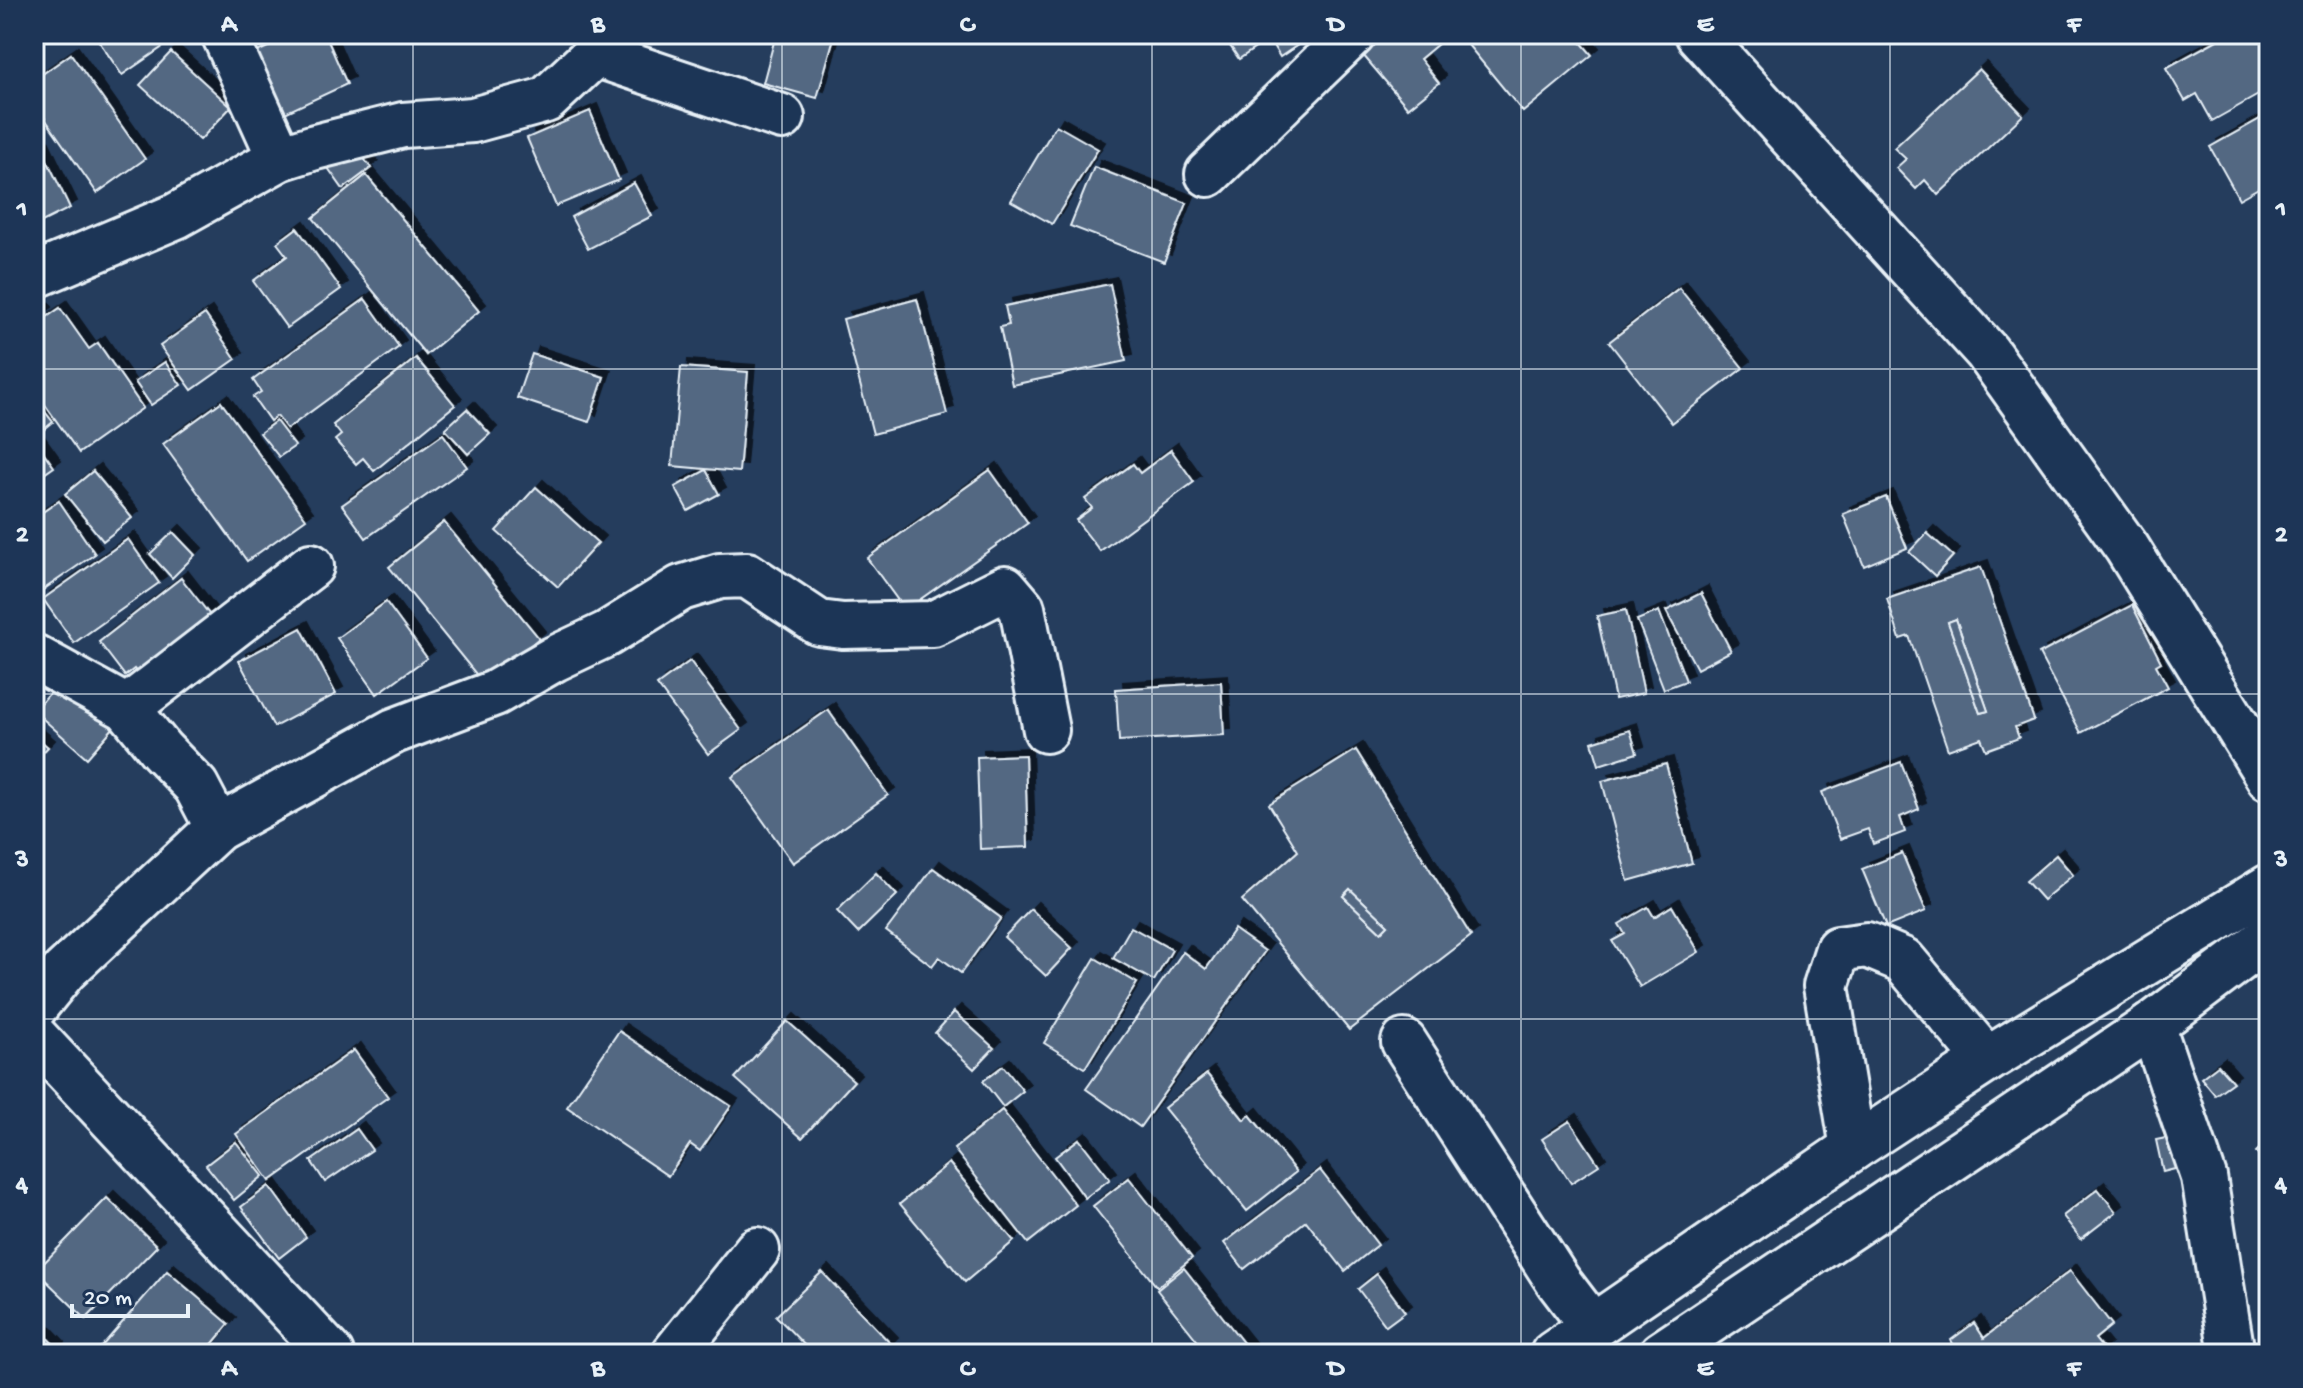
<svg xmlns="http://www.w3.org/2000/svg" width="2303" height="1388" viewBox="0 0 2303 1388" font-family="'Gochi Hand',sans-serif">
<style>
.building{fill:#536782;stroke:#e8f1f8;stroke-width:2;fill-rule:evenodd;filter:url(#shadow)}
.lines{fill:none;stroke-linecap:round;stroke-linejoin:round}
.minor-casing{stroke:#e8f1f8;stroke-width:50}
.highway-casing{stroke:#e8f1f8;stroke-width:50}
.minor{stroke:#1d3557;stroke-width:44}
.highway{stroke:#1d3557;stroke-width:44}
.grid{fill:none;stroke:#e8f1f8;stroke-width:2;stroke-opacity:0.55}
.neatline{fill:none;stroke:#e8f1f8;stroke-width:3}
.grid-label{font-size:26px;text-anchor:middle;font-weight:bold;fill:#e8f1f8}
</style>
<defs>
<filter id="shadow"><feDropShadow dx="7" dy="-7" stdDeviation="0" flood-color="#0009"/></filter>
</defs>
<rect width="100%" height="100%" fill="#253d5d"/>
<filter id="ink" filterUnits="userSpaceOnUse"><feTurbulence type="fractalNoise" baseFrequency=".0125" numOctaves="2"/><feDisplacementMap in="SourceGraphic" scale="16" xChannelSelector="R" yChannelSelector="G"/><feConvolveMatrix kernelMatrix="1 2 1 2 8 2 1 2 1" color-interpolation-filters="sRGB"/></filter>
<g filter="url(#ink)">
<g class="building">
<path d="M 94,34 L 179,34 L 180,35 L 122,75 Z"/>
<path d="M 296,34 L 325,34 L 347,84 L 285,113 L 257,52 Z"/>
<path d="M 776,34 L 835,34 L 817,98 L 763,83 Z"/>
<path d="M 1222,34 L 1314,34 L 1280,57 L 1269,39 L 1239,59 Z"/>
<path d="M 1388,34 L 1450,34 L 1420,59 L 1439,83 L 1408,108 L 1363,55 Z"/>
<path d="M 1459,34 L 1574,34 L 1592,55 L 1523,112 Z"/>
<path d="M 2228,34 L 2269,34 L 2269,89 L 2212,121 L 2197,94 L 2185,101 L 2166,68 Z"/>
<path d="M 171,52 L 231,107 L 200,140 L 140,85 Z"/>
<path d="M 71,54 L 145,159 L 97,193 L 34,103 L 34,80 Z"/>
<path d="M 1979,69 L 2023,115 L 1938,195 L 1925,180 L 1916,189 L 1896,168 L 1906,159 L 1894,148 Z"/>
<path d="M 590,111 L 619,180 L 556,206 L 527,138 Z"/>
<path d="M 2269,114 L 2269,182 L 2239,199 L 2210,147 Z"/>
<path d="M 1056,125 L 1098,149 L 1052,224 L 1011,201 Z"/>
<path d="M 34,133 L 70,208 L 34,226 Z"/>
<path d="M 355,147 L 371,168 L 343,189 L 328,168 Z"/>
<path d="M 1094,167 L 1187,203 L 1164,262 L 1070,226 Z"/>
<path d="M 366,175 L 479,311 L 426,355 L 313,218 Z"/>
<path d="M 634,183 L 652,216 L 588,249 L 571,217 Z"/>
<path d="M 297,228 L 341,289 L 287,328 L 253,281 L 287,256 L 277,243 Z"/>
<path d="M 1110,284 L 1126,361 L 1012,385 L 1000,327 L 1009,325 L 1005,306 Z"/>
<path d="M 1679,288 L 1743,368 L 1672,423 L 1609,342 Z"/>
<path d="M 34,299 L 45,314 L 34,322 Z"/>
<path d="M 365,299 L 399,347 L 287,429 L 277,416 L 270,421 L 253,397 L 261,392 L 253,380 Z"/>
<path d="M 917,299 L 947,414 L 873,434 L 843,319 Z"/>
<path d="M 60,308 L 89,349 L 98,343 L 143,408 L 79,453 L 34,389 L 34,326 Z"/>
<path d="M 205,314 L 236,359 L 192,390 L 160,346 Z"/>
<path d="M 532,354 L 604,377 L 589,422 L 517,398 Z"/>
<path d="M 416,358 L 455,405 L 374,471 L 363,458 L 356,464 L 335,440 L 341,435 L 333,425 Z"/>
<path d="M 165,362 L 181,385 L 151,405 L 135,382 Z"/>
<path d="M 681,367 L 748,372 L 739,472 L 672,466 Z"/>
<path d="M 34,398 L 53,422 L 37,435 L 34,431 Z"/>
<path d="M 221,402 L 306,519 L 247,561 L 163,444 Z"/>
<path d="M 467,409 L 490,434 L 468,454 L 445,429 Z"/>
<path d="M 276,421 L 295,446 L 279,457 L 260,433 Z"/>
<path d="M 443,434 L 467,467 L 366,538 L 342,505 Z"/>
<path d="M 34,439 L 54,467 L 34,481 Z"/>
<path d="M 1171,450 L 1194,482 L 1100,551 L 1076,520 L 1092,508 L 1085,499 L 1133,464 L 1140,473 Z"/>
<path d="M 706,470 L 719,494 L 688,511 L 675,487 Z"/>
<path d="M 990,470 L 1028,523 L 905,610 L 867,558 Z"/>
<path d="M 93,471 L 132,518 L 103,541 L 65,494 Z"/>
<path d="M 536,487 L 598,543 L 558,587 L 496,531 Z"/>
<path d="M 1886,497 L 1907,548 L 1864,566 L 1843,514 Z"/>
<path d="M 59,501 L 95,554 L 34,596 L 34,518 Z"/>
<path d="M 444,522 L 539,638 L 484,684 L 389,567 Z"/>
<path d="M 173,532 L 195,555 L 172,578 L 150,554 Z"/>
<path d="M 1927,533 L 1953,556 L 1935,576 L 1909,552 Z"/>
<path d="M 128,539 L 159,583 L 74,643 L 43,599 Z"/>
<path d="M 1981,567 L 2034,720 L 2015,727 L 2019,738 L 1986,750 L 1981,738 L 1948,750 L 1909,636 L 1900,639 L 1887,599 ZM 1956,619 L 1988,711 L 1980,713 L 1948,622 Z"/>
<path d="M 181,578 L 216,623 L 143,680 L 134,669 L 125,676 L 99,642 Z"/>
<path d="M 1701,593 L 1731,651 L 1697,669 L 1666,611 Z"/>
<path d="M 386,602 L 427,658 L 377,694 L 337,638 Z"/>
<path d="M 2132,605 L 2161,662 L 2156,665 L 2168,687 L 2081,733 L 2039,654 Z"/>
<path d="M 1626,610 L 1644,693 L 1615,699 L 1597,616 Z"/>
<path d="M 1659,611 L 1686,681 L 1664,689 L 1637,620 Z"/>
<path d="M 1956,619 L 1988,711 L 1980,713 L 1948,622 Z"/>
<path d="M 301,628 L 336,694 L 274,727 L 239,661 Z"/>
<path d="M 690,661 L 741,730 L 708,754 L 657,685 Z"/>
<path d="M 61,680 L 114,727 L 87,758 L 34,711 Z"/>
<path d="M 1221,682 L 1224,735 L 1119,741 L 1116,689 Z"/>
<path d="M 828,710 L 888,795 L 793,863 L 732,777 Z"/>
<path d="M 1630,730 L 1637,753 L 1599,765 L 1592,742 Z"/>
<path d="M 34,735 L 48,747 L 34,762 Z"/>
<path d="M 1356,750 L 1471,936 L 1349,1030 L 1242,900 L 1298,851 L 1269,804 ZM 1350,889 L 1388,925 L 1381,932 L 1343,896 Z"/>
<path d="M 1025,755 L 1028,847 L 980,849 L 977,757 Z"/>
<path d="M 1901,762 L 1919,809 L 1900,817 L 1905,832 L 1873,844 L 1868,829 L 1840,839 L 1822,792 Z"/>
<path d="M 1666,764 L 1692,863 L 1628,881 L 1602,781 Z"/>
<path d="M 1902,853 L 1926,911 L 1886,927 L 1862,869 Z"/>
<path d="M 2056,855 L 2073,875 L 2043,900 L 2026,881 Z"/>
<path d="M 933,868 L 1001,918 L 961,973 L 939,957 L 932,966 L 886,931 Z"/>
<path d="M 876,873 L 897,895 L 858,933 L 837,911 Z"/>
<path d="M 1350,889 L 1388,925 L 1381,932 L 1343,896 Z"/>
<path d="M 1672,906 L 1699,952 L 1640,987 L 1612,941 L 1625,934 L 1619,924 L 1648,907 L 1654,917 Z"/>
<path d="M 1031,909 L 1072,948 L 1046,976 L 1004,937 Z"/>
<path d="M 1131,927 L 1172,950 L 1154,981 L 1113,958 Z"/>
<path d="M 1234,929 L 1265,951 L 1140,1127 L 1086,1089 L 1183,952 L 1206,969 Z"/>
<path d="M 1095,958 L 1137,983 L 1085,1068 L 1044,1043 Z"/>
<path d="M 954,1012 L 994,1048 L 974,1069 L 935,1033 Z"/>
<path d="M 787,1021 L 854,1081 L 802,1138 L 735,1078 Z"/>
<path d="M 619,1031 L 731,1106 L 700,1151 L 690,1144 L 668,1176 L 567,1107 Z"/>
<path d="M 354,1050 L 388,1097 L 270,1181 L 236,1134 Z"/>
<path d="M 2218,1065 L 2233,1082 L 2215,1095 L 2201,1078 Z"/>
<path d="M 1003,1066 L 1023,1091 L 1003,1107 L 983,1081 Z"/>
<path d="M 1207,1074 L 1244,1120 L 1250,1115 L 1296,1172 L 1247,1211 L 1164,1108 Z"/>
<path d="M 1002,1110 L 1076,1205 L 1028,1243 L 954,1149 Z"/>
<path d="M 1570,1121 L 1599,1165 L 1571,1183 L 1542,1139 Z"/>
<path d="M 357,1129 L 372,1150 L 325,1182 L 311,1161 Z"/>
<path d="M 2176,1136 L 2183,1167 L 2163,1172 L 2156,1140 Z"/>
<path d="M 1079,1139 L 1110,1179 L 1085,1198 L 1055,1157 Z"/>
<path d="M 2269,1140 L 2269,1165 L 2256,1152 Z"/>
<path d="M 236,1142 L 263,1176 L 234,1200 L 206,1165 Z"/>
<path d="M 949,1163 L 1014,1241 L 965,1282 L 900,1204 Z"/>
<path d="M 1320,1170 L 1378,1245 L 1345,1271 L 1306,1221 L 1244,1269 L 1224,1243 Z"/>
<path d="M 1129,1178 L 1192,1258 L 1157,1287 L 1093,1206 Z"/>
<path d="M 269,1186 L 306,1237 L 279,1258 L 241,1207 Z"/>
<path d="M 2098,1189 L 2116,1212 L 2081,1239 L 2063,1216 Z"/>
<path d="M 107,1198 L 157,1246 L 86,1319 L 36,1271 Z"/>
<path d="M 1184,1268 L 1252,1354 L 1208,1354 L 1157,1290 Z"/>
<path d="M 167,1271 L 229,1324 L 204,1354 L 95,1354 Z"/>
<path d="M 2070,1271 L 2112,1325 L 2095,1339 L 2104,1350 L 2099,1354 L 1958,1354 L 1951,1340 L 1974,1323 L 1984,1338 Z"/>
<path d="M 822,1272 L 891,1344 L 881,1354 L 813,1354 L 776,1316 Z"/>
<path d="M 1377,1274 L 1405,1312 L 1386,1326 L 1358,1289 Z"/>
<path d="M 34,1324 L 58,1349 L 53,1354 L 34,1354 Z"/>
</g>
<g class="lines">
<g class="minor-casing">
<g id="minor">
<path d="M 224,34 L 280,158"/>
<path d="M 1698,34 L 1987,352 L 2127,548 L 2269,778"/>
<path d="M 1208,174 L 1353,34"/>
<path d="M 34,276 L 176,216 L 280,158 L 315,147 L 403,125 L 473,120 L 546,100 L 595,54 L 782,117"/>
<path d="M 34,657 L 127,708 L 161,750 L 196,786 L 218,828"/>
<path d="M 127,708 L 311,566"/>
<path d="M 34,1008 L 64,971 L 218,828 L 394,731 L 495,693 L 554,659 L 607,634 L 681,588 L 720,576 L 747,575 L 819,623 L 843,626 L 933,624 L 1005,588 L 1022,608 L 1046,730"/>
<path d="M 2152,1025 L 2204,1177 L 2232,1354"/>
<path d="M 34,1036 L 331,1354"/>
<path d="M 1404,1042 L 1558,1281 L 1593,1327"/>
<path d="M 1853,1148 L 1826,986 L 1838,949 L 1867,945 L 1903,960 L 1987,1060"/>
<path d="M 674,1354 L 757,1250"/>
</g>
</g>
<g class="highway-casing">
<g id="highway">
<path d="M 1553,1354 L 1853,1148 L 1987,1060 L 2269,887"/>
<path d="M 1661,1354 L 2152,1025 L 2269,937"/>
</g>
</g>
<use href="#minor" class="minor"/>
<use href="#highway" class="highway"/>
</g>
</g>
<path class="grid" d="M 413,34 L 413,1354M 782,34 L 782,1354M 1152,34 L 1152,1354M 1521,34 L 1521,1354M 1890,34 L 1890,1354M 34,369 L 2269,369M 34,694 L 2269,694M 34,1019 L 2269,1019"/>
<rect width="2303" height="1388" fill="none" stroke="#1d3557" stroke-width="88"/>
<path d="M72 1304v12h116v-12" fill="none" stroke="#e8f1f8" stroke-width="4"/>
<text x="84" y="1304" font-size="24" fill="#e8f1f8" stroke="#1d3557" stroke-width="6" paint-order="stroke">20 m</text>
<rect x="44" y="44" width="2215" height="1300" class="neatline"/>
<g class="grid-label">
<text x="229" y="31">A</text>
<text x="598" y="31">B</text>
<text x="967" y="31">C</text>
<text x="1336" y="31">D</text>
<text x="1705" y="31">E</text>
<text x="2074" y="31">F</text>
<text x="22" y="216">1</text>
<text x="2281" y="216">1</text>
<text x="22" y="541">2</text>
<text x="2281" y="541">2</text>
<text x="22" y="866">3</text>
<text x="2281" y="866">3</text>
<text x="22" y="1191">4</text>
<text x="2281" y="1191">4</text>
<text x="229" y="1375">A</text>
<text x="598" y="1375">B</text>
<text x="967" y="1375">C</text>
<text x="1336" y="1375">D</text>
<text x="1705" y="1375">E</text>
<text x="2074" y="1375">F</text>
</g>
</svg>
